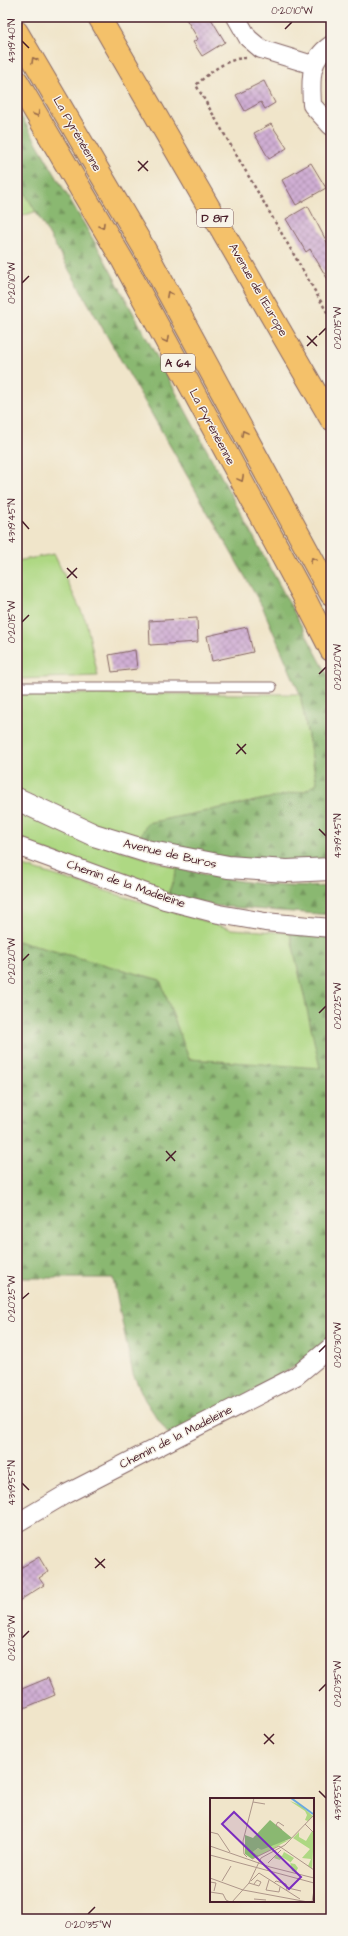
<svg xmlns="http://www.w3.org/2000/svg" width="348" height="1936" viewBox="0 0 348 1936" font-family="'Architects Daughter',sans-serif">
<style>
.green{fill:#aed883;stroke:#7c7c57}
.forest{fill:url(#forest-firs);stroke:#6a6c4e}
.building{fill:url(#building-cross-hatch)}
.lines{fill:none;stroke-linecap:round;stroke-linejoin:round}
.service-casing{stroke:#846463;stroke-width:11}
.minor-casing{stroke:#846463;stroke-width:20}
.tertiary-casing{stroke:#846463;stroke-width:24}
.primary-casing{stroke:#846463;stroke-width:24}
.motorway-casing{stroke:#846463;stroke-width:24}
.path{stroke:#846463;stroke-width:2.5;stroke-dasharray:3 3;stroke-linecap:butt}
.service{stroke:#fff;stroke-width:9}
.minor{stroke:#fff;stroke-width:18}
.tertiary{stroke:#fff;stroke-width:22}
.primary{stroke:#f4c16b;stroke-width:22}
.motorway{stroke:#f4c16b;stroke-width:22}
.oneway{stroke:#966848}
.ticks{fill:none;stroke:#4a1f2b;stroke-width:1.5}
.labels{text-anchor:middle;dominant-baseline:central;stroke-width:3;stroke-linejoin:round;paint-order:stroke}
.shield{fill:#f7f3e8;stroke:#7e5f64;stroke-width:1}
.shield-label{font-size:11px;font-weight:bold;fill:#4a1f2b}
.street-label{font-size:12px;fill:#4a1f2b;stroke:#f7f3e8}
.inset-river{fill:none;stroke:#6baade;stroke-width:2}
.inset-road{fill:none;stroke:#ae968a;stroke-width:1}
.view{fill:#7b2cbf;fill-opacity:0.15;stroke:#7b2cbf;stroke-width:2}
.inset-edge{fill:none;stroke:#4a1f2b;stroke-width:2}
.neatline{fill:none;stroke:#4a1f2b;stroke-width:1.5}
.ticks-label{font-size:10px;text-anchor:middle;fill:#4a1f2b}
</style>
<defs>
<pattern id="forest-firs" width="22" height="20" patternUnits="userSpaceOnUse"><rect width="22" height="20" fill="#8ab871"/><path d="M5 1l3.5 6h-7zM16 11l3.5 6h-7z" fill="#73955d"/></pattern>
<pattern id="building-cross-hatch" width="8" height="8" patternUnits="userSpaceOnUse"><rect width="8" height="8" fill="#d0afd4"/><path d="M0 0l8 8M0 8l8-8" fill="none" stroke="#ab8eac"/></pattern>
</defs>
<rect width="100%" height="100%" fill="#f7f3e8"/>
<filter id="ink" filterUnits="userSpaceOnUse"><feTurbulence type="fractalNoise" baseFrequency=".025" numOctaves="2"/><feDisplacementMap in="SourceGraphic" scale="8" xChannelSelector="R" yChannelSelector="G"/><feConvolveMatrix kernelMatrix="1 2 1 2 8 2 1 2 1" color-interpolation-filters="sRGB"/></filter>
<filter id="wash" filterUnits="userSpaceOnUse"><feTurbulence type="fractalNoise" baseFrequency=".012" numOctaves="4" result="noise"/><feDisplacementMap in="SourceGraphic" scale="16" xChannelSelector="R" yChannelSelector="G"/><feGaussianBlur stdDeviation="0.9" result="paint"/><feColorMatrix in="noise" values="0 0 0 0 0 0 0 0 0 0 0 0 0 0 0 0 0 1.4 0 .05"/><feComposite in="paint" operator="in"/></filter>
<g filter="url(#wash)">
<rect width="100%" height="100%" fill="#f0e5ca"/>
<g class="green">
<path d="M 17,179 L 37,211 L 17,218 Z"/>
<path d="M 54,554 L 86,621 L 98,676 L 17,679 L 17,561 Z"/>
<path d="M 17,694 L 300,694 L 317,784 L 305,791 L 148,823 L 139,839 L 97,827 L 17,791 Z"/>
<path d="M 17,811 L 65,833 L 178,868 L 168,894 L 17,840 Z"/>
<path d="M 17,864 L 231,929 L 290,933 L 321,1069 L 189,1059 L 160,980 L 17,941 Z"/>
</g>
<g class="forest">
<path d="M 17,109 L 101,253 L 331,681 L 331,862 L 262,862 L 219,857 L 139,839 L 147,823 L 305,791 L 317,783 L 300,694 L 263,608 L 17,179 Z"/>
<path d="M 178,868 C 228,881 279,889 331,886 L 331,915 L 217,906 L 168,894 Z"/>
<path d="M 290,933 L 331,935 L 331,1337 L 308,1359 L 170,1437 L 145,1400 L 133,1374 L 113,1278 L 17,1278 L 17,941 L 160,980 L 189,1059 L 320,1068 Z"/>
</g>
<g id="blocks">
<g class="building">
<path d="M 185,17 L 210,17 L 225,42 L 202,56 L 193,42 L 198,39 Z"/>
<path d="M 264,81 L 275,103 L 265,109 L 261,102 L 245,111 L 236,95 Z"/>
<path d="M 271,124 L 287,148 L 269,159 L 254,133 Z"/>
<path d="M 311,163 L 326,188 L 296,205 L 282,180 Z"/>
<path d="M 308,206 L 331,250 L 331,285 L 310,249 L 306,252 L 286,219 Z"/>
<path d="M 197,618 L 198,642 L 150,645 L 149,621 Z"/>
<path d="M 247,627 L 253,652 L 212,661 L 207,636 Z"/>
<path d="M 135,650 L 137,669 L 112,672 L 109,655 Z"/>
<path d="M 39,1557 L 48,1572 L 39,1578 L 44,1585 L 17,1602 L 17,1570 Z"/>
<path d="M 48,1678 L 55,1695 L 17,1711 L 17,1691 Z"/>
</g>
</g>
</g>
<g filter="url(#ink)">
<use href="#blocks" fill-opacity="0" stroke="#846463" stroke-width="1"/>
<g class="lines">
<g class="service-casing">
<path id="service" d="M 17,687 L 272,687"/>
</g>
<g class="minor-casing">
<g id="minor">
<path d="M 236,17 L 248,38 L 261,49 L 313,65"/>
<path d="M 331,45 C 308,60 311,81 312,105 L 331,126"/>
<path d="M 17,846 L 165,900 L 219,914 L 265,922 L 331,928"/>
<path d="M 17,1523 L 66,1494 L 296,1376 L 331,1347"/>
</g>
</g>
<g class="tertiary-casing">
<path id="tertiary" d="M 17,799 L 94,835 L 146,851 L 228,867 L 287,871 L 331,869"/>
</g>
<g class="primary-casing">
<path id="primary" d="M 99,17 L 331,419"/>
</g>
<g class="motorway-casing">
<g id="motorway">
<path d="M 17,32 L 144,248 L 331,594"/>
<path d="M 17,81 L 123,261 L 302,593 L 331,650"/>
</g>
</g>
<g class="path">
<path d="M 246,58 C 227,58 209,73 196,85 L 331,319"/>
<path d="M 328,78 L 331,85"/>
</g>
<use href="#service" class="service"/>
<use href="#minor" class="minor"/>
<use href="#tertiary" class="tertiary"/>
<use href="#primary" class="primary"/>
<use href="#motorway" class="motorway"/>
</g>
<defs><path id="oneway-chevron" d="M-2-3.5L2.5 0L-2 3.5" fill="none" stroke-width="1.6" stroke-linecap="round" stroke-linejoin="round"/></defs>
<g class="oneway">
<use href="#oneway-chevron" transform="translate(34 60) rotate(-120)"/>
<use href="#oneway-chevron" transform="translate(37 114) rotate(60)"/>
<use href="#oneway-chevron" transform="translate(102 226) rotate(60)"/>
<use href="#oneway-chevron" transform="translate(169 294) rotate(-118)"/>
<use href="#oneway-chevron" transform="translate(166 340) rotate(62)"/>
<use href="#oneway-chevron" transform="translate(244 433) rotate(-118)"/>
<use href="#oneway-chevron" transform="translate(241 479) rotate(62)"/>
<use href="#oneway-chevron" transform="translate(313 560) rotate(-118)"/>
</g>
</g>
<path class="ticks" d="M 285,29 L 292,22M 22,41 L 29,48M 138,161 L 148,171M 138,171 L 148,161M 22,283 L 29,276M 319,335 L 326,328M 307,336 L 317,346M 307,346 L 317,336M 22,521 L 29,529M 67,568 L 77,578M 67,578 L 77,568M 22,622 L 29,615M 319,674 L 326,667M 237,744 L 246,754M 236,754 L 246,744M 319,829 L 326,836M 22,961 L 29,954M 319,1013 L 326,1006M 166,1151 L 175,1161M 166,1161 L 176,1151M 22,1299 L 29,1293M 319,1352 L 326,1345M 22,1483 L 29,1490M 95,1558 L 105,1568M 95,1568 L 105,1559M 22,1638 L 29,1631M 319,1691 L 326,1684M 264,1734 L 274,1744M 264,1744 L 274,1734M 319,1791 L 326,1798M 88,1914 L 95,1907"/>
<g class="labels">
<g class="shield">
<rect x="197" y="209" width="36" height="18" rx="3"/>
<rect x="161" y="354" width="34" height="18" rx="3"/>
</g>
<g class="shield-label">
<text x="215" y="218">D 817</text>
<text x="178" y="363">A 64</text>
</g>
<g class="street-label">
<text transform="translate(77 134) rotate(60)">La Pyrénéenne</text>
<text transform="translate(258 290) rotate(60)">Avenue de l'Europe</text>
<text transform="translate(212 427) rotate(62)">La Pyrénéenne</text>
<text transform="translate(170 854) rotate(13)">Avenue de Buros</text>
<text transform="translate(126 884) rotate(19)">Chemin de la Madeleine</text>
<text transform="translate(176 1437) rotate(-27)">Chemin de la Madeleine</text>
</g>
</g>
<g transform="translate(210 1798)">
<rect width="104" height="104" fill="#f0e5ca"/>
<path d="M 80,3 L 90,7 L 103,18 L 98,23 L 95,22 L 97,17 L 95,13 ZM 102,33 L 104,35 L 102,71 L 98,68 L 101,61 L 92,60 L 100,51 L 83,40 L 89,34 L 89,39 L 96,43 ZM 79,42 L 49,58 L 43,54 L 48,50 L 51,52 L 60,46 ZM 74,54 L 84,60 L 80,65 L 85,66 L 88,70 L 86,74 L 82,73 L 80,64 L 72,59 L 70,62 L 64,60 L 67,56 L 72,58 Z" fill="#aed883"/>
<path d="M 60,22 L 82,40 L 51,52 L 48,50 L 43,54 L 49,58 L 42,61 L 35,56 L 35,37 L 43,40 Z" fill="#8ab871"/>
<path class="inset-river" d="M 81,0 L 103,16"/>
<path class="inset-road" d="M 43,4 L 55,6M 95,26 L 104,35M 72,32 L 66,27 L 68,24 L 74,28M 0,34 L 8,36 L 20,54M 0,48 L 60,69 L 104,80M 0,57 L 104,85M 37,59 L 34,56 L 33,43 L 44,0M 42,61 L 69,48 L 104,72M 58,65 L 71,52M 0,80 L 33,92 L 98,104M 59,82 L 56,92 L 69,94 L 70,89M 12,83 L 21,68M 41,83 L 49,75 L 90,101M 0,84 L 6,85 L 4,93M 39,85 L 49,88 L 51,84 L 47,82 L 44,86M 64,85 L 66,83 L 76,86 L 77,93M 78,90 L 91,93M 0,94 L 13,96 L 16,102 L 20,104M 44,101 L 56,102M 22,104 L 39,85 L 51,60 L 75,47 L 104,17M 102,104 L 104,92"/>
<path class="view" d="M 24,14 L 91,79 L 79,91 L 12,26 Z"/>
<rect width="104" height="104" class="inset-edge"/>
</g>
<rect width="348" height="1936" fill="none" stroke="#f7f3e8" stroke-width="44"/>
<rect x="22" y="22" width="304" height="1892" class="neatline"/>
<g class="ticks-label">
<text x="292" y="14">0°20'10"W</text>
<text transform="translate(11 41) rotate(-90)" y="4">43°19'40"N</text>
<text transform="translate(11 283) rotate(-90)" y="4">0°20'10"W</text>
<text transform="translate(337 328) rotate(-90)" y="4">0°20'15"W</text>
<text transform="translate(11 521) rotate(-90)" y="4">43°19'45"N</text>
<text transform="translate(11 622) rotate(-90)" y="4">0°20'15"W</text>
<text transform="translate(337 667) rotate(-90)" y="4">0°20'20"W</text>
<text transform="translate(337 836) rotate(-90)" y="4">43°19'45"N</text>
<text transform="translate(11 961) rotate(-90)" y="4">0°20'20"W</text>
<text transform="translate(337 1006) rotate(-90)" y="4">0°20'25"W</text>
<text transform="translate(11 1299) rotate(-90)" y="4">0°20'25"W</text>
<text transform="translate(337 1345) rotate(-90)" y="4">0°20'30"W</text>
<text transform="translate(11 1483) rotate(-90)" y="4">43°19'55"N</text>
<text transform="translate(11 1638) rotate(-90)" y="4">0°20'30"W</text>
<text transform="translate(337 1684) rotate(-90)" y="4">0°20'35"W</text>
<text transform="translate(337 1798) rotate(-90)" y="4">43°19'55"N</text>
<text x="88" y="1928">0°20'35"W</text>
</g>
</svg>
